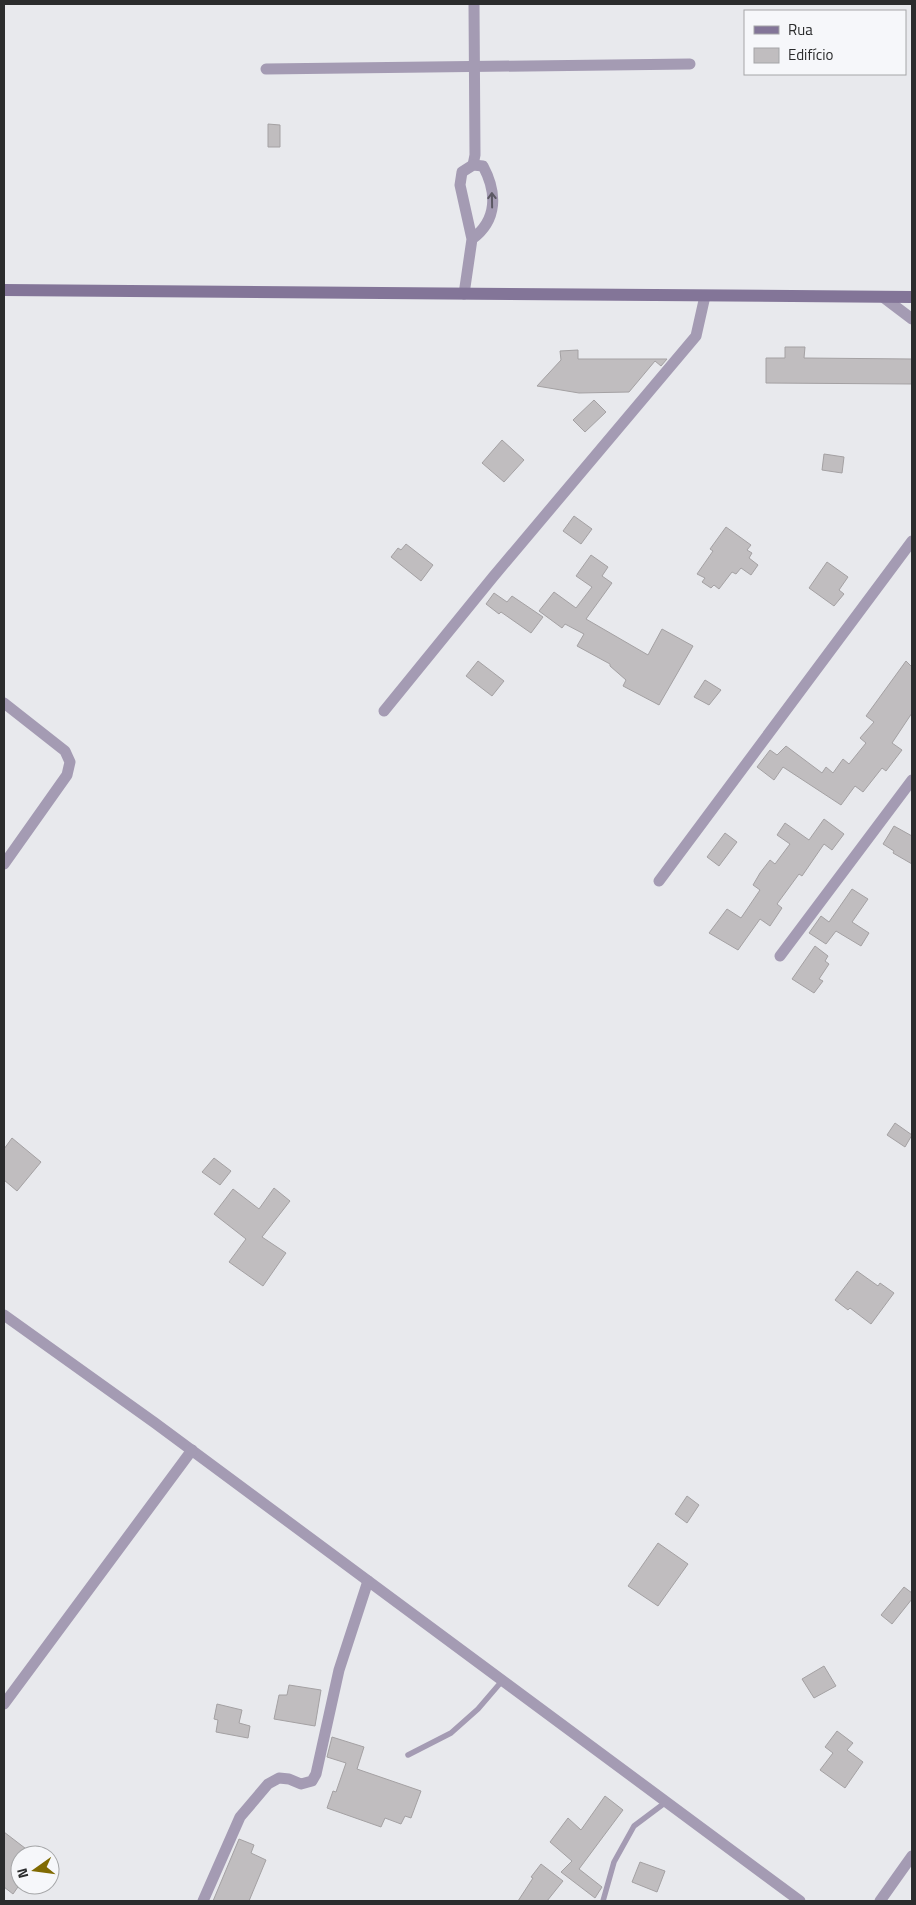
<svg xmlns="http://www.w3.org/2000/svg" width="916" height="1905" viewBox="0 0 916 1905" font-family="'Titillium Web',sans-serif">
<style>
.building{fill:#c0bdbf;stroke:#a4a1a3}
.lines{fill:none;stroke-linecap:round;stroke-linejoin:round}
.service{stroke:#a49bb3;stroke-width:5.5}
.minor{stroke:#a49bb3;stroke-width:11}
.secondary{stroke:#837598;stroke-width:12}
.oneway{stroke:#5b5863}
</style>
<rect width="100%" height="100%" fill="#e8e9ed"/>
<g class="building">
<path d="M 268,124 L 280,125 L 280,147 L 268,147 Z"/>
<path d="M 785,347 L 805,347 L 804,358 L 912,359 L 912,384 L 766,383 L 766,358 L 785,358 Z"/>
<path d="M 578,350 L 578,359 L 667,359 L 661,366 L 655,361 L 629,392 L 579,393 L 537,386 L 561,360 L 560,351 Z"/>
<path d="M 594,400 L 606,412 L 585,432 L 573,420 Z"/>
<path d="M 502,440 L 524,460 L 504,482 L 482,463 Z"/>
<path d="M 824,454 L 844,457 L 842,473 L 822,470 Z"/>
<path d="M 574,516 L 592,529 L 581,544 L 563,531 Z"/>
<path d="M 726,527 L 751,545 L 747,550 L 752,553 L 749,558 L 758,565 L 751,575 L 741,568 L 736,574 L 732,572 L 719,589 L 714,585 L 711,588 L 702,582 L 705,578 L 697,574 L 713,551 L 710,549 Z"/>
<path d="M 406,544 L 433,565 L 421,581 L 391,557 L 398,548 L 401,550 Z"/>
<path d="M 591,555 L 608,567 L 602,576 L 612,583 L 586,619 L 648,655 L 662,629 L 693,646 L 659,705 L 623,686 L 626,680 L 610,666 L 610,664 L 577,646 L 584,634 L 565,624 L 562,628 L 539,611 L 554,592 L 576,608 L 592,587 L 576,576 Z"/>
<path d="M 827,562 L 848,577 L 839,590 L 844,594 L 834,606 L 809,588 Z"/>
<path d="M 494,593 L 507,602 L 512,596 L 543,617 L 531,633 L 501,612 L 499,614 L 486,604 Z"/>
<path d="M 478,661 L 504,681 L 492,696 L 466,676 Z"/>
<path d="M 906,661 L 912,667 L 912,713 L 892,743 L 902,750 L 886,771 L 882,768 L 863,792 L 855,786 L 841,805 L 783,767 L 774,780 L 757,767 L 770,750 L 777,755 L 786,746 L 822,773 L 826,767 L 833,773 L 843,759 L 849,764 L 866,743 L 860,738 L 874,722 L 866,716 Z"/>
<path d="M 705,680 L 721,690 L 709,705 L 694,697 Z"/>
<path d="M 824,819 L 844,834 L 832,850 L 824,844 L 802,876 L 799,874 L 777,904 L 782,908 L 770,926 L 760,919 L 738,950 L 709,933 L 727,909 L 741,918 L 760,890 L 753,885 L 760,873 L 770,860 L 775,864 L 790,844 L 777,835 L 785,823 L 809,840 Z"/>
<path d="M 894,826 L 912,836 L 912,864 L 893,853 L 894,851 L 883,844 Z"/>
<path d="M 725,833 L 737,842 L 719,866 L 707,857 Z"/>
<path d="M 852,889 L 868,899 L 852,922 L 869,933 L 861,946 L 836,931 L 826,944 L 809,933 L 821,916 L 829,922 Z"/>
<path d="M 815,946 L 828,956 L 825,961 L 829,964 L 819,979 L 823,981 L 814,993 L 792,979 Z"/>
<path d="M 895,1123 L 912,1135 L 905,1147 L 887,1135 Z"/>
<path d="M 12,1138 L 41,1162 L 17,1191 L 4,1180 L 4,1149 Z"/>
<path d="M 214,1158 L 231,1171 L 220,1185 L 202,1172 Z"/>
<path d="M 274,1188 L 290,1201 L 262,1237 L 286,1253 L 263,1286 L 229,1262 L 246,1239 L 214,1214 L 233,1189 L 259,1209 Z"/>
<path d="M 857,1271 L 878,1286 L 880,1283 L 894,1293 L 871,1324 L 850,1308 L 848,1310 L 835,1300 Z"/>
<path d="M 687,1496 L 699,1505 L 687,1523 L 675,1514 Z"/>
<path d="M 658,1543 L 688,1564 L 658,1606 L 628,1586 Z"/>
<path d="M 904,1587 L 912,1593 L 912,1599 L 892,1624 L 881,1615 Z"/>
<path d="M 824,1666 L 836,1686 L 814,1698 L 802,1679 Z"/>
<path d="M 289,1685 L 321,1690 L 315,1726 L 274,1719 L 279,1695 L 287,1695 Z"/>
<path d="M 217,1704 L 242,1710 L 239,1723 L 250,1726 L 248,1738 L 216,1732 L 218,1720 L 214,1719 Z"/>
<path d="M 837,1731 L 853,1743 L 847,1750 L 863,1762 L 845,1788 L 820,1770 L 833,1753 L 825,1747 Z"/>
<path d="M 332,1737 L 364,1747 L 357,1769 L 421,1791 L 411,1818 L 405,1816 L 401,1824 L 385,1818 L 381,1827 L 327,1808 L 333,1791 L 336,1792 L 346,1763 L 327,1757 Z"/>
<path d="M 605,1796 L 623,1810 L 579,1869 L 602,1887 L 595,1898 L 561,1872 L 572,1861 L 550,1842 L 568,1818 L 581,1830 Z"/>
<path d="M 4,1832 L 34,1855 L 20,1855 L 20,1884 L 13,1894 L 4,1887 Z"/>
<path d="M 239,1839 L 254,1845 L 251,1853 L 266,1860 L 249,1901 L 213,1901 Z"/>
<path d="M 640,1862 L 665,1871 L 657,1892 L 632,1882 Z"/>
<path d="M 541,1864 L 563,1881 L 547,1901 L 518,1901 L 533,1878 L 531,1877 Z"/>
</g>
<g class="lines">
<g class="service">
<path d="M 408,1755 L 451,1733 L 478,1709 L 502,1681"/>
<path d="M 603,1901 L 614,1862 L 634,1826 L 666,1802"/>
</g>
<g class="minor">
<path d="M 266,69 L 690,64"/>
<path d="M 473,165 L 475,155 L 474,4"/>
<path d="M 464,294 L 472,239 L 460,185 L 462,172 L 473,165 L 483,166 C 497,192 498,220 472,239"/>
<path d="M 883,297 L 912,319"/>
<path d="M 4,703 L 65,751 L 70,762 L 67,775 L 4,864"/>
<path d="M 384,711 L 493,577 L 696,336 L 705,296"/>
<path d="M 659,881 L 912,541"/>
<path d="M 780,956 L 912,780"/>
<path d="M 4,1315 L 155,1423 L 800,1901"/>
<path d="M 4,1704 L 192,1450"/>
<path d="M 203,1901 L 240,1817 L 268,1784 L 279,1778 L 289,1779 L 301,1784 L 312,1781 L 316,1774 L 339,1670 L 368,1581"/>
<path d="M 880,1901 L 912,1856"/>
</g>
<path class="secondary" d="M 4,290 L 912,297"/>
</g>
<defs><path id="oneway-shaft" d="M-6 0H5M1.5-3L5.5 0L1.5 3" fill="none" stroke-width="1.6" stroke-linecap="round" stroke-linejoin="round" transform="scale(1.25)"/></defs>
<use class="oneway" href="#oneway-shaft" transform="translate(492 200) rotate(-91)"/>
<rect width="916" height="1905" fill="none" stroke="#2b2c2d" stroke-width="10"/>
<rect x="744" y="10" width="162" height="65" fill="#f6f7fa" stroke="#a5a6a8"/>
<rect x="754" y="26" width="25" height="8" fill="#837598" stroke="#a5a6a8"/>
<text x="788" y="35" font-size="15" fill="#2b2c2d">Rua</text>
<rect x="754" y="48" width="25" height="15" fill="#c0bdbf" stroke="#a5a6a8"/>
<text x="788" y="60" font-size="15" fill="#2b2c2d">Edifício</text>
<g transform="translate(35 1870) rotate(256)"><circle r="24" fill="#f6f7fa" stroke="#a5a6a8"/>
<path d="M0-4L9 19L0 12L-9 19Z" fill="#806a02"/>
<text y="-8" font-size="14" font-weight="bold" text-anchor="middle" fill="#2b2c2d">N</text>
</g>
</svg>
